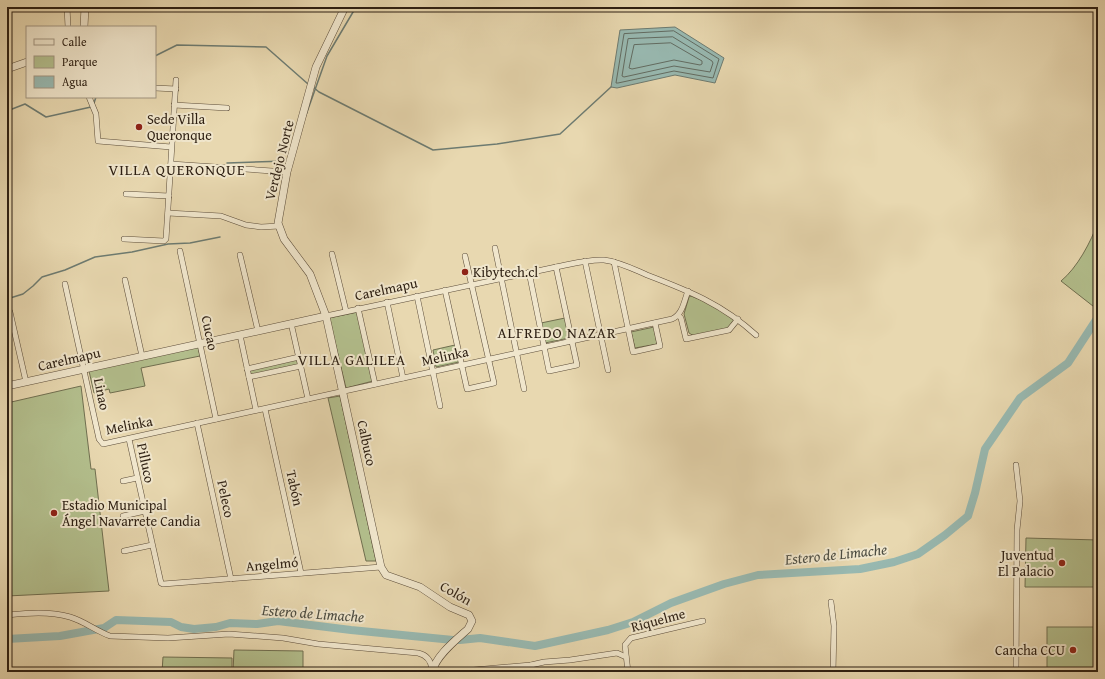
<svg xmlns="http://www.w3.org/2000/svg" width="1105" height="679" viewBox="0 0 1105 679" font-family="'Gentium Book Plus',serif">
<style>
.green{fill:#b3bf8d;stroke:#706f50}
.water{fill:#98b9b1;stroke:#6d7b71}
.lines{fill:none;stroke-linecap:round;stroke-linejoin:round}
.shore{stroke:#626c62;stroke-width:1}
.stream{stroke:#6d7b71;stroke-width:1.5}
.river{stroke:#98b9b1;stroke-width:8}
.minor-casing{stroke:#5c4d3a;stroke-width:6}
.tertiary-casing{stroke:#5c4d3a;stroke-width:8}
.minor{stroke:#f0e6cc;stroke-width:5}
.tertiary{stroke:#f0e6cc;stroke-width:7}
.poi-dot{fill:#8f2418;stroke:#f0e6cc;stroke-width:1.5}
.labels{text-anchor:middle;dominant-baseline:central;stroke-width:4;stroke-linejoin:round;paint-order:stroke}
.poi-label{font-size:14px;fill:#2d1f12;stroke:#f0e6cc;text-anchor:start}
.street-label{font-size:14px;fill:#2d1f12;stroke:#f0e6cc}
.neighbourhood-label{font-size:15px;letter-spacing:1px;fill:#2d1f12;stroke:#f0e6cc}
.water-label{font-size:15px;font-style:italic;fill:#4d4d42;stroke:#f0e6cc}
</style>
<rect width="100%" height="100%" fill="#e8d8b0"/>
<filter id="stains"><feTurbulence type="fractalNoise" baseFrequency=".005" numOctaves="4"/><feColorMatrix values="0 0 0 0 .2 0 0 0 0 .09 0 0 0 0 .02 0 0 0 .5 -.17"/></filter>
<radialGradient id="worn" r=".72"><stop offset=".6" stop-color="#630" stop-opacity="0"/><stop offset="1" stop-color="#630" stop-opacity=".3"/></radialGradient>
<g class="green">
<path d="M 1098,222 L 1098,310 L 1061,281 C 1077,268 1091,242 1098,222 Z"/>
<path d="M 691,296 L 709,303 L 735,320 L 729,329 L 694,336 L 689,333 L 684,314 L 689,297 Z"/>
<path d="M 358,312 L 373,381 L 346,388 L 329,318 Z"/>
<path d="M 565,318 L 569,338 L 545,343 L 541,323 Z"/>
<path d="M 654,327 L 657,344 L 635,348 L 631,332 Z"/>
<path d="M 455,345 L 459,362 L 436,367 L 433,350 Z"/>
<path d="M 198,347 L 200,356 L 141,368 L 145,386 L 110,393 L 109,389 L 94,393 L 89,371 Z"/>
<path d="M 297,359 L 298,365 L 251,376 L 250,369 Z"/>
<path d="M 81,386 L 91,469 L 95,469 L 109,591 L 7,596 L 7,403 Z"/>
<path d="M 340,396 L 376,561 L 366,561 L 328,398 Z"/>
<path d="M 1026,538 L 1098,540 L 1098,587 L 1025,587 Z"/>
<rect x="1047" y="627" width="51" height="45"/>
<path d="M 234,650 L 303,651 L 303,672 L 233,672 Z"/>
<path d="M 163,657 L 232,658 L 232,672 L 162,672 Z"/>
</g>
<path class="water" d="M 675,27 L 724,58 L 715,83 L 675,75 L 617,88 L 611,87 L 620,30 Z"/>
<g class="lines">
<g class="shore">
<path d="M 674,31 L 719,59 L 713,78 L 674,71 L 618,83 L 616,83 L 624,34 Z"/>
<path d="M 673,37 L 712,61 L 713,63 L 710,72 L 674,66 L 624,77 L 622,76 L 628,39 Z"/>
<path d="M 671,43 L 702,61 L 702,64 L 700,65 L 674,60 L 632,69 L 629,68 L 634,45 Z"/>
</g>
<g class="stream">
<path d="M 155,56 L 177,45 L 266,47 L 308,84"/>
<path d="M 313,87 L 319,92 L 433,150 L 497,144 L 560,134 L 611,87"/>
<path d="M 94,103 L 96,97"/>
<path d="M 7,111 L 25,104 L 46,117 L 91,107"/>
<path d="M 306,115 L 327,56 L 356,7"/>
<path d="M 227,163 L 286,161"/>
<path d="M 7,299 L 23,294 L 33,286 L 42,277 L 65,270 L 95,257 L 132,252 L 168,244 L 190,243 L 220,237"/>
</g>
<g class="river">
<path d="M 7,639 L 60,636 L 104,628 L 116,620 L 171,622 L 181,627 L 194,629 L 216,627 L 230,623 L 257,624 L 278,621 L 351,630 L 453,640"/>
<path d="M 460,640 L 480,638 L 535,646 L 608,630 L 633,622 L 671,603 L 724,584 L 758,575 L 860,569 L 894,562 L 918,554 L 945,535 L 968,516 L 975,493 L 985,449 L 1020,398 L 1068,363 L 1098,317"/>
</g>
<g class="minor-casing">
<g id="minor">
<path d="M 67,7 L 68,27"/>
<path d="M 155,88 L 176,89"/>
<path d="M 89,97 L 96,114 L 98,141 L 171,147"/>
<path d="M 174,105 L 227,108"/>
<path d="M 171,164 L 287,172"/>
<path d="M 126,194 L 169,196"/>
<path d="M 168,213 L 221,216 L 246,225 L 261,227 L 279,226"/>
<path d="M 124,239 L 164,241 L 166,239 L 176,80"/>
<path d="M 495,248 L 524,389"/>
<path d="M 180,251 L 216,419"/>
<path d="M 332,254 L 346,311"/>
<path d="M 240,255 L 258,331"/>
<path d="M 585,261 L 608,370"/>
<path d="M 614,262 L 633,352 L 660,346 L 655,323"/>
<path d="M 529,272 L 549,371 L 577,365 L 556,267"/>
<path d="M 125,280 L 142,356"/>
<path d="M 65,284 L 99,439 L 103,444 L 672,319 C 683,314 684,301 688,291"/>
<path d="M 445,290 L 467,389 L 494,383 L 465,256"/>
<path d="M 417,296 L 440,406"/>
<path d="M 387,302 L 403,378"/>
<path d="M 358,308 L 375,384"/>
<path d="M 10,312 L 26,382"/>
<path d="M 678,315 L 681,318 L 686,339 L 729,330 L 738,319"/>
<path d="M 326,316 L 556,267 C 572,264 588,259 604,260 C 620,262 633,269 647,275 C 689,291 722,304 756,335"/>
<path d="M 291,323 L 308,399"/>
<path d="M 240,335 L 256,410"/>
<path d="M 247,369 L 299,357"/>
<path d="M 249,377 L 301,366"/>
<path d="M 265,409 L 301,573"/>
<path d="M 197,423 L 231,579"/>
<path d="M 129,439 L 161,583 L 163,584 L 381,567"/>
<path d="M 123,481 L 137,478"/>
<path d="M 123,516 L 145,511"/>
<path d="M 124,551 L 152,545"/>
<path d="M 831,602 L 834,626 L 833,672"/>
<path d="M 7,615 C 28,613 49,611 70,617 C 84,621 96,631 110,636 L 168,638 L 229,634 L 283,638 L 318,644 L 418,653 C 427,655 431,661 432,669 L 441,672"/>
<path d="M 531,665 L 532,672"/>
<path d="M 451,672 L 531,665 L 544,662 L 570,660 L 617,653 L 626,657"/>
<path d="M 628,672 L 625,645 L 631,638 L 703,621"/>
<path d="M 1016,672 L 1017,530 L 1020,501 L 1016,465"/>
</g>
</g>
<g class="tertiary-casing">
<g id="tertiary">
<path d="M 345,7 L 316,67 L 287,172 L 278,223 L 284,239 L 310,274 L 326,316 L 381,567 L 386,575 L 420,587 L 450,607 L 469,615 L 472,621 L 468,629 C 458,638 433,658 433,672"/>
<path d="M 84,27 L 85,7"/>
<path d="M 7,69 L 27,62"/>
<path d="M 7,386 L 326,316"/>
</g>
</g>
<use href="#minor" class="minor"/>
<use href="#tertiary" class="tertiary"/>
</g>
<g class="poi-dot">
<circle cx="139" cy="127" r="4"/>
<circle cx="465" cy="272" r="4"/>
<circle cx="54" cy="513" r="4"/>
<circle cx="1062" cy="563" r="4"/>
<circle cx="1073" cy="650" r="4"/>
</g>
<g class="labels">
<g class="poi-label">
<text x="147" y="119">Sede Villa<tspan x="147" dy="16">Queronque</tspan></text>
<text x="473" y="272">Kibytech.cl</text>
<text x="62" y="505">Estadio Municipal<tspan x="62" dy="16">Ángel Navarrete Candia</tspan></text>
<text x="1054" y="555" text-anchor="end">Juventud<tspan x="1054" dy="16">El Palacio</tspan></text>
<text x="1065" y="650" text-anchor="end">Cancha CCU</text>
</g>
<g class="street-label">
<text transform="translate(279 160) rotate(-76)">Verdejo Norte</text>
<text transform="translate(386 289) rotate(-12)">Carelmapu</text>
<text transform="translate(210 333) rotate(78)">Cucao</text>
<text transform="translate(445 356) rotate(-12)">Melinka</text>
<text transform="translate(69 359) rotate(-13)">Carelmapu</text>
<text transform="translate(102 394) rotate(78)">Linao</text>
<text transform="translate(129 425) rotate(-11)">Melinka</text>
<text transform="translate(367 443) rotate(78)">Calbuco</text>
<text transform="translate(146 463) rotate(78)">Pilluco</text>
<text transform="translate(295 488) rotate(78)">Tabón</text>
<text transform="translate(226 499) rotate(78)">Peleco</text>
<text transform="translate(272 564) rotate(-5)">Angelmó</text>
<text transform="translate(456 593) rotate(30)">Colón</text>
<text transform="translate(658 620) rotate(-15)">Riquelme</text>
</g>
<g class="neighbourhood-label">
<text x="177" y="169">VILLA QUERONQUE</text>
<text x="557" y="332">ALFREDO NAZAR</text>
<text x="352" y="359">VILLA GALILEA</text>
</g>
<g class="water-label">
<text transform="translate(836 554) rotate(-6)">Estero de Limache</text>
<text transform="translate(313 613) rotate(4)">Estero de Limache</text>
</g>
</g>
<rect width="1105" height="679" fill="none" stroke="#e8d8b0" stroke-width="24"/>
<rect x="8" y="8" width="1089" height="663" fill="none" stroke="#2d1f12" stroke-width="2"/>
<rect x="12" y="12" width="1081" height="655" fill="none" stroke="#2d1f12"/>
<rect x="26" y="26" width="130" height="72" fill="#f0e6cc" stroke="#a29682"/>
<rect x="34" y="39" width="20" height="6" fill="#f0e6cc" stroke="#a29682"/>
<text x="62" y="46" font-size="12" fill="#2d1f12">Calle</text>
<rect x="34" y="56" width="20" height="12" fill="#b3bf8d" stroke="#a29682"/>
<text x="62" y="66" font-size="12" fill="#2d1f12">Parque</text>
<rect x="34" y="76" width="20" height="12" fill="#98b9b1" stroke="#a29682"/>
<text x="62" y="86" font-size="12" fill="#2d1f12">Agua</text>
<rect width="100%" height="100%" filter="url(#stains)"/>
<rect width="100%" height="100%" fill="url(#worn)"/>
</svg>
